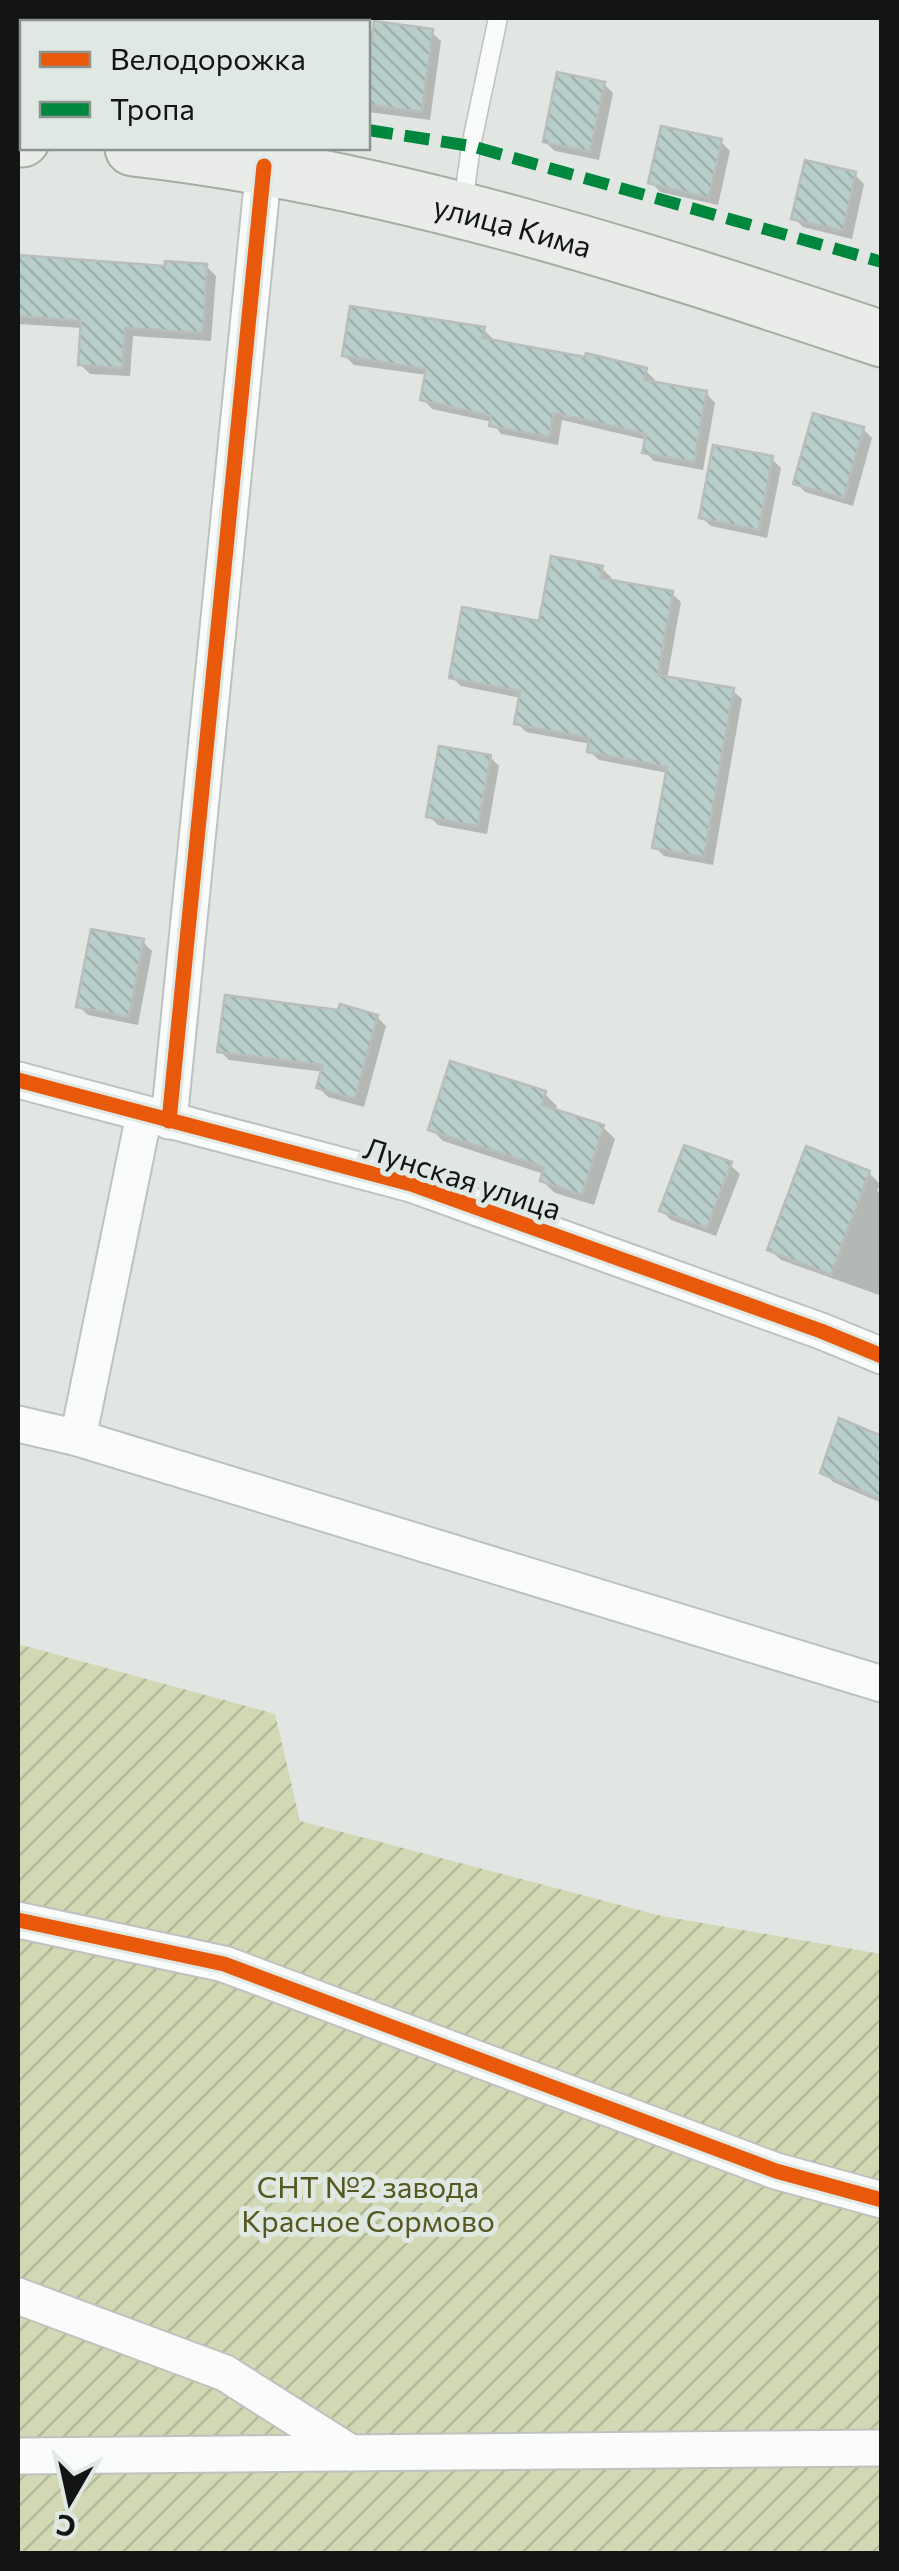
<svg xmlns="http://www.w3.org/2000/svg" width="899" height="2571" viewBox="0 0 899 2571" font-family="Commissioner,sans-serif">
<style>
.garden{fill:url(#garden-furrows)}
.shadow{fill:#0003}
.building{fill:url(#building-back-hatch);stroke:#b9bdbc;stroke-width:2.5}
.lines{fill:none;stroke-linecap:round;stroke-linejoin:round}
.service-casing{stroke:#bec2bf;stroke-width:21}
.minor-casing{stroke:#bec2bf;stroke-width:39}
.primary-casing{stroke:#a5aca3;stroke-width:59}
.service{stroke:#fafbfb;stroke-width:18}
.minor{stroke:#fafbfb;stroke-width:35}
.primary{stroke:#e9ece8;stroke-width:55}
.quiet{stroke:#00873e;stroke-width:12;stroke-dasharray:25 12;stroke-linecap:butt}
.cycleway-casing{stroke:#dfe8e3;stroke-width:21}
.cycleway{stroke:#e8590c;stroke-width:15}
.labels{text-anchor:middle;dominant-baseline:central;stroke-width:10;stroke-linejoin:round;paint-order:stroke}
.street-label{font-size:30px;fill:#121513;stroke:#dfe8e3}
.park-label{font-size:30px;fill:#565820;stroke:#dfe8e3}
</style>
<defs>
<pattern id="garden-furrows" width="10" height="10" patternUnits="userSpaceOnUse" patternTransform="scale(2.5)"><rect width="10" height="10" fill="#d3d8b4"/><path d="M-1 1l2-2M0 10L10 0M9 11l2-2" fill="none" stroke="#b4b89a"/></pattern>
<pattern id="building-back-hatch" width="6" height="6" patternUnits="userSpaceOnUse" patternTransform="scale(2.5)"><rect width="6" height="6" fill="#b8ceca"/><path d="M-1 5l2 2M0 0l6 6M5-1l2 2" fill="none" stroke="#9db0ad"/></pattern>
</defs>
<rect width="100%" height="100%" fill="#e1e6e3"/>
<path class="garden" d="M 18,1644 L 275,1714 L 300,1821 L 662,1916 L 881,1954 L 881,2553 L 18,2553 Z"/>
<g class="shadow">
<path d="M 46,18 L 99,18 L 98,22 L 47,22 Z"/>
<path d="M 162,18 L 233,18 L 236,21 L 162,22 Z"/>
<path d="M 431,32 L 441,41 L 430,120 L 368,112 L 368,35 Z"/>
<path d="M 604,84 L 613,93 L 599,160 L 555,151 L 545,142 Z"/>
<path d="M 721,142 L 730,151 L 718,205 L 660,192 L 651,182 Z"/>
<path d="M 855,175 L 864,184 L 852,239 L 803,227 L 794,218 Z"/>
<path d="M 18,257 L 167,268 L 206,266 L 216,276 L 211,341 L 133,336 L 130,376 L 90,374 L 80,364 L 83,328 L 18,324 Z"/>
<path d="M 484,330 L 493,339 L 493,342 L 646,371 L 655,380 L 654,384 L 706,393 L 715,403 L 703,470 L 654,461 L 645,452 L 647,440 L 562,420 L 558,445 L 501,434 L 492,422 L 432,409 L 423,399 L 427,375 L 354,365 L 345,356 Z"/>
<path d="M 863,429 L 872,438 L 853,506 L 805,492 L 796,483 Z"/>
<path d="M 772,459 L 781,468 L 767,538 L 711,526 L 701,517 Z"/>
<path d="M 601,568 L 611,577 L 610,582 L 671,593 L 681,602 L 667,679 L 732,690 L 742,699 L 713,865 L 664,856 L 655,847 L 668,773 L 599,760 L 589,751 L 591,744 L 526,732 L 517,723 L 521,698 L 461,686 L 452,677 L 541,624 Z"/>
<path d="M 490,757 L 499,766 L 487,834 L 438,825 L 429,816 Z"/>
<path d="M 143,942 L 152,951 L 138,1025 L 88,1015 L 78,1006 Z"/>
<path d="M 377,1017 L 386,1026 L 364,1107 L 328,1097 L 319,1088 L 324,1072 L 229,1060 L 220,1051 Z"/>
<path d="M 545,1094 L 557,1106 L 555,1112 L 603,1127 L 615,1139 L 594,1205 L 555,1193 L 542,1181 L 544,1174 L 443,1141 L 431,1129 Z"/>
<path d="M 730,1165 L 740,1174 L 716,1236 L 671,1220 L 662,1211 Z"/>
<path d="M 869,1173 L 880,1184 L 877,1191 L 882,1193 L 882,1296 L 781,1260 L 770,1250 Z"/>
<path d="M 882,1439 L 882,1503 L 833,1482 L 823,1472 Z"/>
</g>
<g class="building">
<path d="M 374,21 L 433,29 L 422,112 L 368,105 L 368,70 Z"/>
<path d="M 557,72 L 605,82 L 590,152 L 543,142 Z"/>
<path d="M 661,126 L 722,139 L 709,198 L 648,183 Z"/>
<path d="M 805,160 L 856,172 L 843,231 L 791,219 Z"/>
<path d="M 18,255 L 165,266 L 165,261 L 207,264 L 203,333 L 125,328 L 122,368 L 78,365 L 81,321 L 18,316 Z"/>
<path d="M 350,306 L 485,327 L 483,338 L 585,357 L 586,353 L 647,368 L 644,380 L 707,391 L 694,462 L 642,453 L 646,434 L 554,413 L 549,437 L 489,426 L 491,416 L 420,400 L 426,369 L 342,356 Z"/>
<path d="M 813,413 L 864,427 L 844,498 L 793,484 Z"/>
<path d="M 713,445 L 773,456 L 759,530 L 699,518 Z"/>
<path d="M 551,556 L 603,566 L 600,578 L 673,591 L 658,675 L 734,688 L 704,857 L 652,848 L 667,767 L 587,752 L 589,738 L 514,724 L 520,691 L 449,678 L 462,607 L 539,621 Z"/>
<path d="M 439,746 L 491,755 L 478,826 L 426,817 Z"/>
<path d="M 91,929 L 144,939 L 129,1017 L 76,1007 Z"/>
<path d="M 225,995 L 338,1010 L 340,1004 L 378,1015 L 355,1099 L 316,1088 L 323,1065 L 217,1052 Z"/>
<path d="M 450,1061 L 546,1091 L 542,1105 L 604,1125 L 582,1195 L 540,1181 L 544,1167 L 428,1130 Z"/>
<path d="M 684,1145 L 732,1162 L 707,1228 L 659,1211 Z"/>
<path d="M 806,1146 L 870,1171 L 831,1275 L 767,1250 Z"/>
<path d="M 839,1418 L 882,1436 L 882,1500 L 820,1473 Z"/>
</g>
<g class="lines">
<g class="service-casing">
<path id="service" d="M 463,204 L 471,146 L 498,18"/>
</g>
<g class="minor-casing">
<g id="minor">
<path d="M 18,1080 L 411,1184 L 821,1331 L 882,1356"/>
<path d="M 169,1121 L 264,166"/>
<path d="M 18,1424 L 78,1438 L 882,1684"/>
<path d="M 78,1438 L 144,1115"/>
<path d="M 18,1920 L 224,1964 L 776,2171 L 882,2200"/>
<path d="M 18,2296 L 225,2373 L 351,2453"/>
<path d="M 18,2456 L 882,2448"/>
</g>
</g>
<g class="primary-casing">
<g id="primary">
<path d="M 18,139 L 22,139"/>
<path id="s1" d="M 133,148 C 389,177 638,257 882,339"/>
</g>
</g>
<use href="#service" class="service"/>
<use href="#minor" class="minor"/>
<use href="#primary" class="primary"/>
<g class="quiet">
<path d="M 18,76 L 22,77"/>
<path d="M 368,130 L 471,146 L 882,262"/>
</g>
<g class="cycleway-casing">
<g id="cycleway">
<path d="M 18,1080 L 411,1184 L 821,1331 L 882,1356"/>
<path d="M 169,1121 L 264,166"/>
<path d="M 18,1920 L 224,1964 L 776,2171 L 882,2200"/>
</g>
</g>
<use href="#cycleway" class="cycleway"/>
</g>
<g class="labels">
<g class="street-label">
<text stroke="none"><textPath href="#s1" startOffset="388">улица Кима</textPath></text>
<text transform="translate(463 1177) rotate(18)">Лунская улица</text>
</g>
<g class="park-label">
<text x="368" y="2185">СНТ №2 завода<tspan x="368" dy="34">Красное Сормово</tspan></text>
</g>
</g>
<rect width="899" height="2571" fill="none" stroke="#121513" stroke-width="40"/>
<rect x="20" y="20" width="350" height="130" fill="#dfe8e3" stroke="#8d9490" stroke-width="2.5"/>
<rect x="40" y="52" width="50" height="15" fill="#e8590c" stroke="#8d9490" stroke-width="2.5"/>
<text x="110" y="70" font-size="30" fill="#121513">Велодорожка</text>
<rect x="40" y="102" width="50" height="15" fill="#00873e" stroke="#8d9490" stroke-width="2.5"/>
<text x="110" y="120" font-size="30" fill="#121513">Тропа</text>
<g transform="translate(70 2501) rotate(189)" stroke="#dfe8e3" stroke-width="8" paint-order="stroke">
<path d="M0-8L18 38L0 25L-18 38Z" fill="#121513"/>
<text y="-15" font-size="28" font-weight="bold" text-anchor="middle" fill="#121513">С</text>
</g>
</svg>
